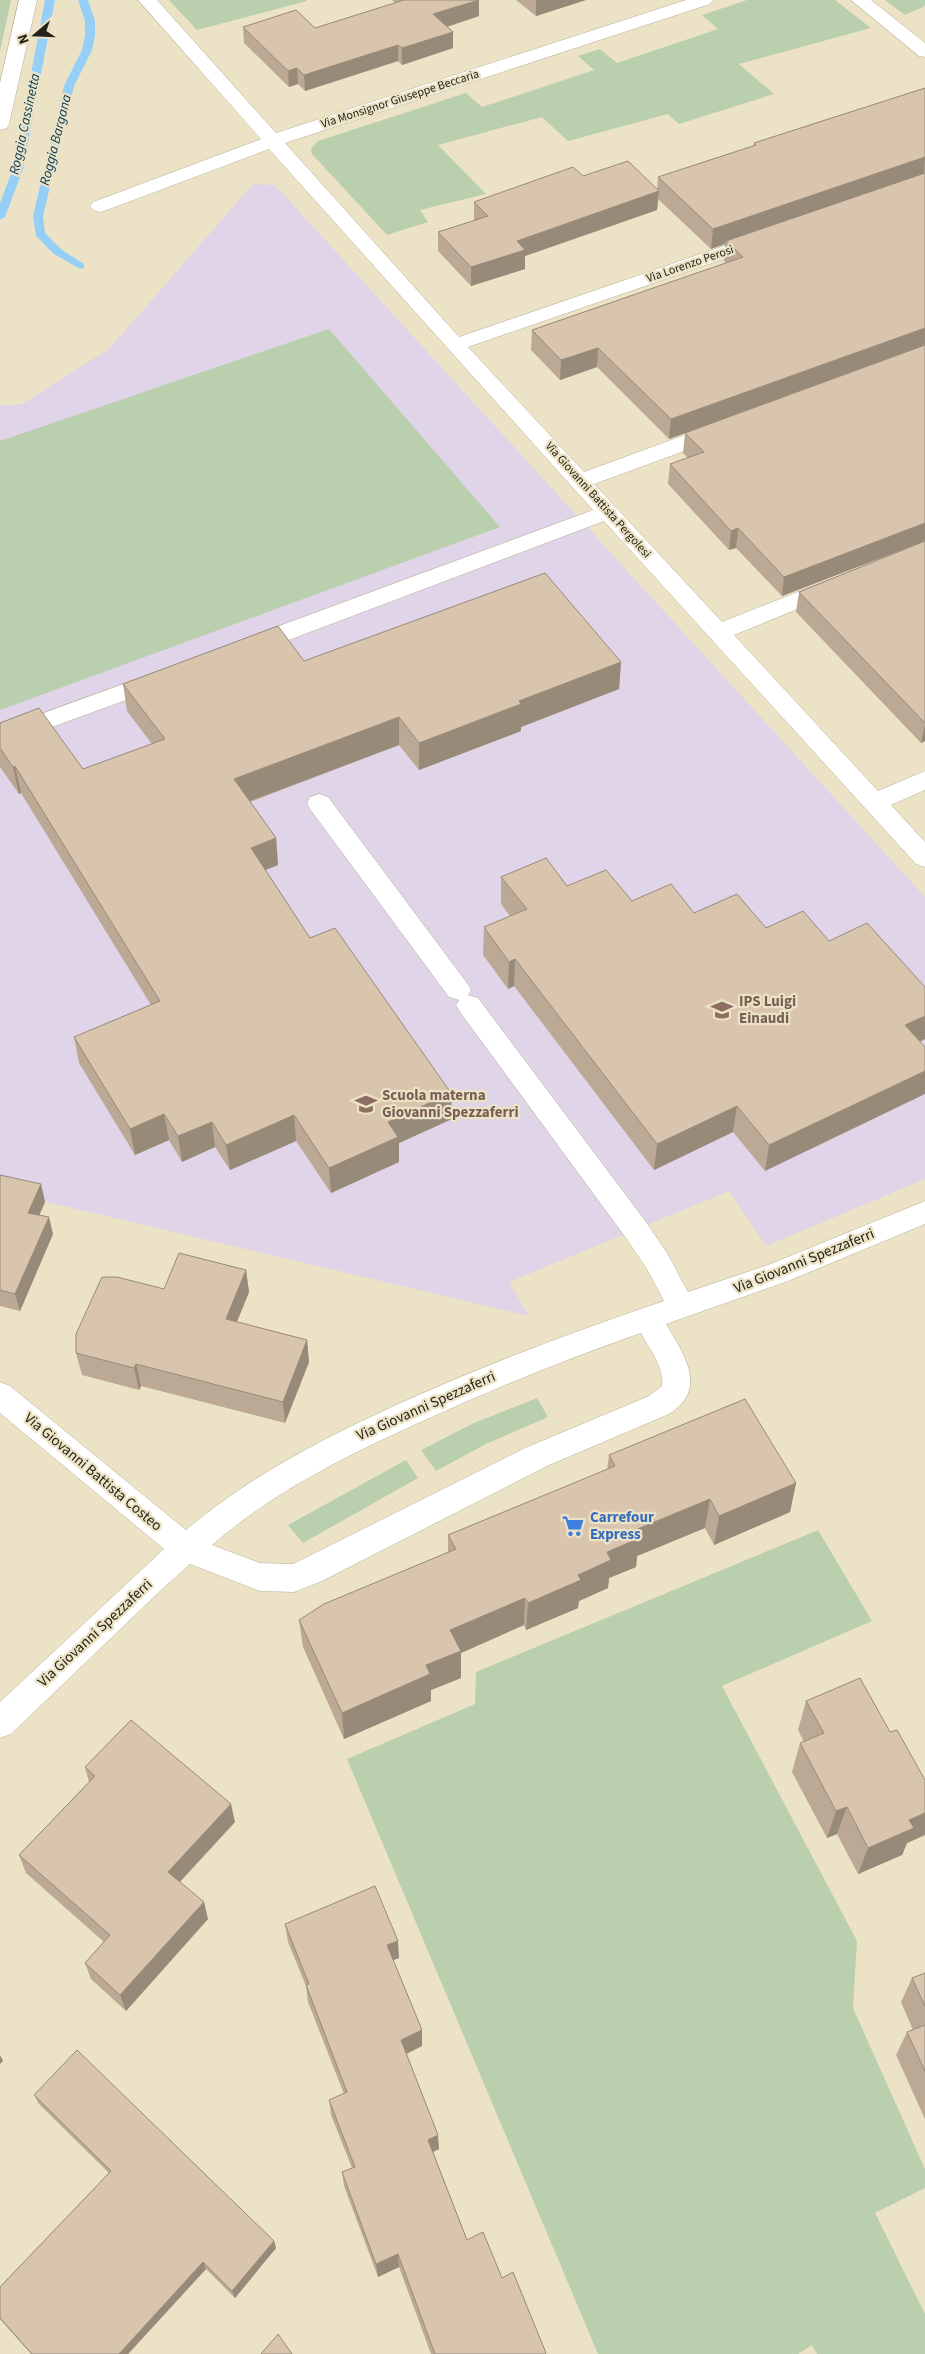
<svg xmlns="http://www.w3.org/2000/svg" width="925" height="2354" viewBox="0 0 925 2354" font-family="'Source Sans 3',sans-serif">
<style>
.education{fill:#dfd4e8}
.green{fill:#bacfad}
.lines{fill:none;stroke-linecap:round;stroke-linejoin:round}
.stream{fill:#95cef6;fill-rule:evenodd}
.minor-casing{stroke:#b7ae93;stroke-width:1}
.minor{fill:#fff;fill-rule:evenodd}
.wall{fill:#bba995}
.shaded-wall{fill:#988a79}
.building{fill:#d9c5ad;stroke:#988a79}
.labels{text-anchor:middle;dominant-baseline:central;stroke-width:4.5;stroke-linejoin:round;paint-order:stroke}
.far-street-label{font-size:12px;fill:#272319;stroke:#ece3c6}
.far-water-label{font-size:14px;font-style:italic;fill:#073751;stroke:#ece3c6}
.education-label{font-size:15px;font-weight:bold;fill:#785e54;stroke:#ece3c6;text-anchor:start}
.street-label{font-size:15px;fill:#272319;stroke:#ece3c6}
.shop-label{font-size:15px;font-weight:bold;fill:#366cbe;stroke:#ece3c6;text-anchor:start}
</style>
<rect width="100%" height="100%" fill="#ece3c6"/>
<path class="education" d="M 253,184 L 275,185 L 925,897 L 925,1179 L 766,1246 L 729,1191 L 509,1282 L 529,1316 L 0,1191 L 0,406 L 22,404 L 109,349 Z"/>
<g class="green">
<path d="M 0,0 L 11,0 L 0,51 Z"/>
<path d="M 169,0 L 306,0 L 307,1 L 197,30 Z"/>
<path d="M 747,0 L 835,0 L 871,28 L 739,64 L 774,94 L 679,124 L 668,114 L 568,141 L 542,117 L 438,145 L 486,194 L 420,210 L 428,222 L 387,235 L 312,154 L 311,148 L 318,141 L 466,93 L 482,107 L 594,70 L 578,56 L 600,49 L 617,63 L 718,29 L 702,15 Z"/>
<path d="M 885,0 L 925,0 L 925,6 L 905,15 Z"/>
<path d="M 329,329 L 500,527 L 0,710 L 0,441 Z"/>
<path d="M 537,1398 L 548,1417 L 486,1444 L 436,1471 L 421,1450 L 474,1423 Z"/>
<path d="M 406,1460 L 418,1478 L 303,1543 L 288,1525 Z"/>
<path d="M 818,1530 L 872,1621 L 722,1686 L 857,1941 L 853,2008 L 925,2169 L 925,2188 L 875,2213 L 925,2314 L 925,2354 L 817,2354 L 812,2345 L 798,2354 L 598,2354 L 347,1759 L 475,1704 L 476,1672 Z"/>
</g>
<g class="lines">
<g class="stream">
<path d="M 45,0 L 55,0 L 23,169 L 5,217 L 0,220 L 0,203 L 13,169 Z"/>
<path d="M 78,0 L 88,0 L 95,21 L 95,36 L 92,50 L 74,86 L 43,216 L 45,233 L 62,250 L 84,264 L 84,268 L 80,269 L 54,254 L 36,236 L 33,216 L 64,86 L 82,50 L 85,36 L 85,21 Z"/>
</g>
<g class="minor-casing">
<g id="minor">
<path d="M 19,0 L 37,0 L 9,124 L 7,128 L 0,130 L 0,83 Z"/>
<path d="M 138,0 L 157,0 L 276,133 L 686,0 L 713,0 L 710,4 L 285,143 L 459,337 L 753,236 L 760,234 L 767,236 L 770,240 L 767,244 L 468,347 L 584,472 L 712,425 L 720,423 L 728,425 L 731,430 L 728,435 L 594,484 L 722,622 L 823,582 L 831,579 L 839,582 L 842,587 L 839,592 L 734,635 L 878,791 L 925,771 L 925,790 L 891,805 L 925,842 L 925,867 L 916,864 L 604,521 L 257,652 L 249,654 L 241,652 L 237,646 L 241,640 L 593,510 L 269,149 L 107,210 L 100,212 L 93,210 L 90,206 L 93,202 L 261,139 Z"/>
<path d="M 851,0 L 871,0 L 925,43 L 925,57 L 919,56 Z"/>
<path d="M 159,671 L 167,673 L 171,679 L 167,685 L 0,746 L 0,729 Z"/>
<path d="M 319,794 L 328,797 L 467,983 L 471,990 L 468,995 L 478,998 L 646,1222 L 667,1253 L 688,1292 L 768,1265 L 925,1201 L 925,1224 L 788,1281 L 666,1324 C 684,1355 709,1389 669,1414 L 547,1466 L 322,1581 L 294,1592 L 260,1591 L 190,1564 L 161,1590 L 11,1734 L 0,1738 L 0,1702 L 164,1549 L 0,1413 L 0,1382 L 10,1386 L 186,1530 C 249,1476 321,1440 396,1405 C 484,1365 573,1332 664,1301 L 647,1269 L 626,1238 L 460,1012 L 456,1005 L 459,1000 L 449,997 L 310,809 L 307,803 L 310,797 ZM 641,1333 C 649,1348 665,1368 662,1386 L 649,1396 L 525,1448 L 293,1564 L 260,1563 L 212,1545 C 273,1492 344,1457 416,1424 C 490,1390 564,1360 641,1333 Z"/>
</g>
</g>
<use href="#minor" class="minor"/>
</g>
<g class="wall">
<path d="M 392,0 L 479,0 L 479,16 L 447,27 L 453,32 L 453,48 L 402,65 L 398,61 L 305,91 L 298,84 L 289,87 L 244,43 L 243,27 L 315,28 L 395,3 Z"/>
<path d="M 516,0 L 586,0 L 536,16 Z"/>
<path d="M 925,88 L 925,541 L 782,596 L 736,548 L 729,550 L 668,484 L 670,464 L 688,458 L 683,453 L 685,433 L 669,439 L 597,367 L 560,380 L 531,350 L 532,330 L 726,263 L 724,261 L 725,244 L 711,249 L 658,199 L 657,210 L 525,256 L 525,269 L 471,286 L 438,251 L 438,232 L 474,221 L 474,202 L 583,176 L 657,189 L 658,177 L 753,146 L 754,143 Z"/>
<path d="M 925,541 L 925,741 L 921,743 L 796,612 L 799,592 Z"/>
<path d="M 304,661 L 621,662 L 619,689 L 521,727 L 521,731 L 419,770 L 399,745 L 250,802 L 276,838 L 278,865 L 265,870 L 310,938 L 452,1119 L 399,1143 L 399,1162 L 331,1193 L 296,1141 L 230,1170 L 215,1147 L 182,1162 L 169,1140 L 135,1155 L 79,1063 L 74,1037 L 151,1005 L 21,793 L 19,794 L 0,767 L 0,723 L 83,769 L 152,744 L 127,711 L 123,684 Z"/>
<path d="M 501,877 L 567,886 L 632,901 L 829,941 L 925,987 L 925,1039 L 920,1042 L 765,1171 L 733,1132 L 654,1170 L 514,986 L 508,989 L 483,955 L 484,927 L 510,916 L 501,904 Z"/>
<path d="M 0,1175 L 41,1184 L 45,1202 L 39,1215 L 53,1234 L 20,1311 L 0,1306 Z"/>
<path d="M 246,1270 L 249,1292 L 237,1322 L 307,1340 L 309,1362 L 285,1423 L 141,1386 L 139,1390 L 82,1375 L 76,1353 L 164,1289 Z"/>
<path d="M 609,1455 L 796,1483 L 790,1512 L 714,1545 L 705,1528 L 637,1556 L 636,1567 L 609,1578 L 608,1588 L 579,1601 L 578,1608 L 526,1630 L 524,1625 L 461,1653 L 461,1678 L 431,1690 L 431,1701 L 344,1739 L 303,1647 L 299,1620 L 448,1552 L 448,1535 L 607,1470 Z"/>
<path d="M 806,1701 L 890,1732 L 925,1780 L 925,1835 L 907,1843 L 902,1855 L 858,1874 L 837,1834 L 827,1838 L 792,1772 L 800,1743 L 804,1742 L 798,1730 Z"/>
<path d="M 85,1767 L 235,1822 L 180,1882 L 208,1919 L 126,2011 L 91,1979 L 85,1963 L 104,1942 L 26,1873 L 19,1855 L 89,1782 Z"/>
<path d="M 285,1924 L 399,1958 L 393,1960 L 422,2030 L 422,2046 L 406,2054 L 439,2149 L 433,2152 L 467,2240 L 502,2278 L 546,2354 L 431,2354 L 399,2267 L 378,2277 L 344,2186 L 342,2172 L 352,2168 L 331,2115 L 329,2100 L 344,2094 L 308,2002 L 306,1986 L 288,1942 Z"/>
<path d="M 925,1973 L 925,2119 L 896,2055 L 907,2032 L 913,2030 L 901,2002 L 912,1978 Z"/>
<path d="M 34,2095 L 274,2241 L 276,2248 L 235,2298 L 206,2269 L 128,2354 L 31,2354 L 0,2319 L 0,2287 L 109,2173 L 39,2104 Z"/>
</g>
<g class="shaded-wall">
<path d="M 479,0 L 479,16 L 434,31 L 433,14 Z"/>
<path d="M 536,0 L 586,0 L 536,16 Z"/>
<path d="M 453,32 L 453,48 L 402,65 L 402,48 Z"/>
<path d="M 398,45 L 398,61 L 305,91 L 304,75 Z"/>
<path d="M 297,68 L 298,84 L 289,87 L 288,71 Z"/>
<path d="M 925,157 L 924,175 L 726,241 L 725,244 L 711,249 L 713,229 Z"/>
<path d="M 659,191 L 657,210 L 525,256 L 525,269 L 471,286 L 471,267 L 517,241 Z"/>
<path d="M 925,328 L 925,347 L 669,439 L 671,419 Z"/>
<path d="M 598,348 L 597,367 L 560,380 L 561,360 Z"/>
<path d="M 925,523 L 925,541 L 782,596 L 784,577 Z"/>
<path d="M 738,528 L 736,548 L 729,550 L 731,531 Z"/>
<path d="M 621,662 L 619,689 L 521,727 L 521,731 L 419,770 L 419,743 L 519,701 Z"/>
<path d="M 399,717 L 399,745 L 237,806 L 234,779 Z"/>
<path d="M 925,725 L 925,741 L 921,743 Z"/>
<path d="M 15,766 L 21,793 L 19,794 L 13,767 Z"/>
<path d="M 276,838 L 278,865 L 253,875 L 251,848 Z"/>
<path d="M 515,959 L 514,986 L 508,989 L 509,962 Z"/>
<path d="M 925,1016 L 925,1039 L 899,1051 L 905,1025 Z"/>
<path d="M 925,1071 L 925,1094 L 765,1171 L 769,1145 Z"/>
<path d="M 451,1093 L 452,1119 L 399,1143 L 399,1162 L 331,1193 L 329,1168 L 388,1122 Z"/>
<path d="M 737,1106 L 733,1132 L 654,1170 L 657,1144 Z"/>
<path d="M 164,1114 L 169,1140 L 135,1155 L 130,1129 Z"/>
<path d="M 294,1115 L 296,1141 L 230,1170 L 226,1145 Z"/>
<path d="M 212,1122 L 215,1147 L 182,1162 L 178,1136 Z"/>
<path d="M 41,1184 L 45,1202 L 33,1230 L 28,1213 Z"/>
<path d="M 49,1217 L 53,1234 L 20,1311 L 15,1294 Z"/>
<path d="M 246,1270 L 249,1292 L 229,1341 L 226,1319 Z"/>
<path d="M 307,1340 L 309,1362 L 285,1423 L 283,1402 Z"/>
<path d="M 136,1364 L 141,1386 L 139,1390 L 134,1368 Z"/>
<path d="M 796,1483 L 790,1512 L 714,1545 L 719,1516 Z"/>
<path d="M 710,1499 L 705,1528 L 637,1556 L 636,1567 L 609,1578 L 608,1588 L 579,1601 L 578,1608 L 526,1630 L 528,1603 L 578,1575 L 635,1530 Z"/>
<path d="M 525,1598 L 524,1625 L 461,1653 L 461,1678 L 431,1690 L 431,1701 L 344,1739 L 342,1713 L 426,1665 L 450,1630 Z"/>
<path d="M 231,1804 L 235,1822 L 173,1889 L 168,1872 Z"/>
<path d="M 847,1807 L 837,1834 L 827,1838 L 836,1811 Z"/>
<path d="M 925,1813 L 925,1835 L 907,1843 L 902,1855 L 858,1874 L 868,1848 L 909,1820 Z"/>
<path d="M 204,1902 L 208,1919 L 126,2011 L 120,1995 Z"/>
<path d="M 398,1941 L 399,1958 L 388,1962 L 387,1945 Z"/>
<path d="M 422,2030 L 422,2046 L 402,2056 L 401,2040 Z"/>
<path d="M 0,2055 L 3,2061 L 0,2064 Z"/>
<path d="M 438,2135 L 439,2149 L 428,2154 L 428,2140 Z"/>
<path d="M 274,2241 L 276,2248 L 235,2298 L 232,2291 Z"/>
<path d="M 398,2254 L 399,2267 L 378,2277 L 376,2264 Z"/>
<path d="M 203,2262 L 206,2269 L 128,2354 L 119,2354 Z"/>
</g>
<g class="building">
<path d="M 404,0 L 479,0 L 433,14 L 453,32 L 402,48 L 398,45 L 304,75 L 297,68 L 288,71 L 243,27 L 296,10 L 315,28 Z"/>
<path d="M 925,88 L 925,157 L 713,229 L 658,177 L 756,145 L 754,143 Z"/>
<path d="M 628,161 L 659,191 L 517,241 L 525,250 L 471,267 L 438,232 L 488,216 L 474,202 L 573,167 L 583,176 Z"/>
<path d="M 925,173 L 925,328 L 671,419 L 598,348 L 561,360 L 532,330 L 743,257 L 726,241 Z"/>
<path d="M 925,345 L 925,523 L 784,577 L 738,528 L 731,531 L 670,464 L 704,452 L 685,433 Z"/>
<path d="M 925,541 L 925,723 L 799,592 Z"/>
<path d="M 545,573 L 621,662 L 519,701 L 521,704 L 419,743 L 399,717 L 234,779 L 276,838 L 251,848 L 310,938 L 335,928 L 451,1093 L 388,1122 L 398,1137 L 329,1168 L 294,1115 L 226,1145 L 212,1122 L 178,1136 L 164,1114 L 130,1129 L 74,1037 L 160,1001 L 15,766 L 13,767 L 0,748 L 0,723 L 39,708 L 83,769 L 165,739 L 123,684 L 278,626 L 304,661 Z"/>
<path d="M 546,858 L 567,886 L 606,870 L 632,901 L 671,884 L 694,913 L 737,894 L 766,928 L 803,911 L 829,941 L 867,923 L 925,987 L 925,1016 L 905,1025 L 925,1047 L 925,1071 L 769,1145 L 737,1106 L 657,1144 L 515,959 L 509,962 L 484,927 L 527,909 L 501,877 Z"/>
<path d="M 0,1175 L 41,1184 L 28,1213 L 49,1217 L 15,1294 L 0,1290 Z"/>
<path d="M 179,1253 L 246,1270 L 226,1319 L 307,1340 L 283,1402 L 136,1364 L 134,1368 L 76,1353 L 76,1334 L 102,1277 L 117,1277 L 164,1289 Z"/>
<path d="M 745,1399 L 796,1483 L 719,1516 L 710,1499 L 635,1530 L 640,1538 L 607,1552 L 611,1560 L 578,1575 L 581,1580 L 528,1603 L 525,1598 L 450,1630 L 461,1651 L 426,1665 L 430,1674 L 342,1713 L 299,1620 L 324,1604 L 456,1549 L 448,1535 L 615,1466 L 609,1455 Z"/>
<path d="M 860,1678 L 890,1732 L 897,1730 L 925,1780 L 925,1813 L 909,1820 L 914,1828 L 868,1848 L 847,1807 L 836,1811 L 800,1743 L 824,1733 L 806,1701 Z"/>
<path d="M 131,1720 L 231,1804 L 168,1872 L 204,1902 L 120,1995 L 85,1963 L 110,1935 L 19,1855 L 95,1776 L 85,1767 Z"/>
<path d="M 375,1886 L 398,1941 L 387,1945 L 422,2030 L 401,2040 L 438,2135 L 428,2140 L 467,2240 L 483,2232 L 502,2278 L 513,2272 L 546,2353 L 545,2354 L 435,2354 L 398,2254 L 376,2264 L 342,2172 L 355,2167 L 329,2100 L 347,2092 L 306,1985 L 309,1984 L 285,1924 Z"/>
<path d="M 925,1973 L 925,2006 L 912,1978 Z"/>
<path d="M 925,2025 L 925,2071 L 907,2032 Z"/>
<path d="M 77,2050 L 274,2241 L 232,2291 L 203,2262 L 119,2354 L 32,2354 L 0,2318 L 0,2287 L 111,2171 L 34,2095 Z"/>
<path d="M 278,2334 L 292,2354 L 261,2354 Z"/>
</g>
<defs>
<g id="university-bare" transform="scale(1.725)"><path d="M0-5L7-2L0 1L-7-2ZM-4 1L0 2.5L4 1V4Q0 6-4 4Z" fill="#8d6e63" stroke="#ece3c6" stroke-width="2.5" paint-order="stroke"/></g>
<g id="school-bare" transform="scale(1.725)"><path d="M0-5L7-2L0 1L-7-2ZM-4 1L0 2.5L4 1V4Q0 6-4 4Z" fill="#8d6e63" stroke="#ece3c6" stroke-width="2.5" paint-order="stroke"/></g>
<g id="supermarket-bare" transform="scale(1.725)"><path d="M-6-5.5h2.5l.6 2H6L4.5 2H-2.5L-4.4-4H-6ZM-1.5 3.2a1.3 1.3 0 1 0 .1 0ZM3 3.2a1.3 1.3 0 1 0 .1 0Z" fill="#3f7fe0" stroke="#ece3c6" stroke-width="2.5" paint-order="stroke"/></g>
</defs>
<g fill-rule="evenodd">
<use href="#university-bare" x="722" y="1010"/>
<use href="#school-bare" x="366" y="1104"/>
<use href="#supermarket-bare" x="573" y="1526"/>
</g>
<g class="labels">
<g class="far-street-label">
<text transform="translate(400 99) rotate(-18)">Via Monsignor Giuseppe Beccaria</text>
<text transform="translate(690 264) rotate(-19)">Via Lorenzo Perosi</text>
<text transform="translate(598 500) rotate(48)">Via Giovanni Battista Pergolesi</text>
</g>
<g class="far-water-label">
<text transform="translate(25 124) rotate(-78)">Roggia Cassinetta</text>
<text transform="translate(56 140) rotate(-76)">Roggia Bargana</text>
</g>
<g class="education-label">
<text x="739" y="1001">IPS Luigi<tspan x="739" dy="17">Einaudi</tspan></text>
<text x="382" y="1095">Scuola materna<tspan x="382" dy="17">Giovanni Spezzaferri</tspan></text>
</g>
<g class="street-label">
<text transform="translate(804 1261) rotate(-22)">Via Giovanni Spezzaferri</text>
<text transform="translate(426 1406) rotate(-24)">Via Giovanni Spezzaferri</text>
<text transform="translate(93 1472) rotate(40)">Via Giovanni Battista Costeo</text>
<text transform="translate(95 1633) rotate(-43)">Via Giovanni Spezzaferri</text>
</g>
<g class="shop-label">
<text x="590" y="1517">Carrefour<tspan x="590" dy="17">Express</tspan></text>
</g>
</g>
<g transform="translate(35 35) rotate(251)" stroke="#ece3c6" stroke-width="4" paint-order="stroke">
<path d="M0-4L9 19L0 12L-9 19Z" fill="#272319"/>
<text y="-8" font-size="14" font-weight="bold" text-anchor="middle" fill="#272319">N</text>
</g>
</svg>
